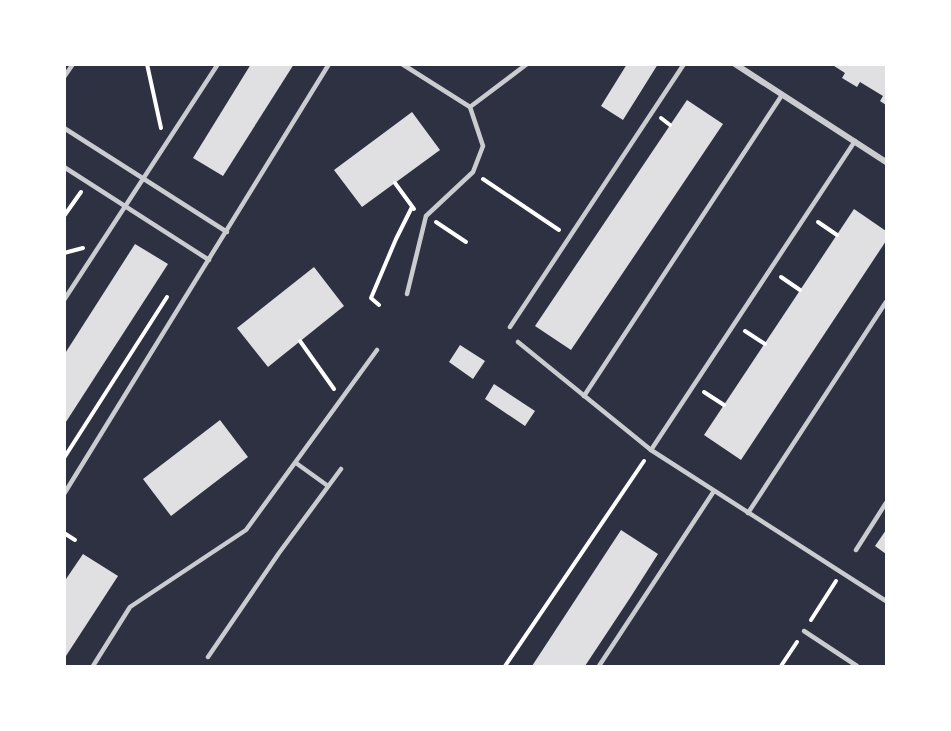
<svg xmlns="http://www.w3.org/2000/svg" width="951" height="731" viewBox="0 0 951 731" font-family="'Fira Sans',sans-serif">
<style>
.building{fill:#e0e0e3}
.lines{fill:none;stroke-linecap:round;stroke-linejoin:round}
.path{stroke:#fff;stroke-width:4}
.service{stroke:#caccd0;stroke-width:4.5}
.minor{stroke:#caccd0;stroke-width:6}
</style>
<rect width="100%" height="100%" fill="#2d3142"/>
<g class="building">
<path d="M 251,64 L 294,64 L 223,176 L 193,158 Z"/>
<path d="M 627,64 L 658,64 L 623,120 L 601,106 Z"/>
<path d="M 831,64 L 886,64 L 886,105 L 880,101 L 883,96 L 860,82 L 857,87 L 842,78 L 845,73 Z"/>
<path d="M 687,100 L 723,124 L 571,350 L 535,326 Z"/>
<path d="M 412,112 L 440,150 L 362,207 L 334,170 Z"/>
<path d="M 854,209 L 886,231 L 886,241 L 741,460 L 704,435 Z"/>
<path d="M 135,244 L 168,264 L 64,425 L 64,355 Z"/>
<path d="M 314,267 L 344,306 L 268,367 L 237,328 Z"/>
<path d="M 460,345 L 485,361 L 473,379 L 449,362 Z"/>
<path d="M 494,384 L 535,411 L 525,426 L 485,399 Z"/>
<path d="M 220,420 L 248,457 L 171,516 L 143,479 Z"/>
<path d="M 621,530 L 658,554 L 630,598 L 585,666 L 532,666 Z"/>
<path d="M 886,530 L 886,554 L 875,546 Z"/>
<path d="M 83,554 L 118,576 L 64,659 L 64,582 Z"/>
</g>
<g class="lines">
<g class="path">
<path d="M 147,64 L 161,128"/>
<path d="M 661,118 L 670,125"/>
<path d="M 483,179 L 559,230"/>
<path d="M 395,183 L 414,209"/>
<path d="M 64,216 L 81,192"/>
<path d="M 436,222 L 466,242"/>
<path d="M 818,222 L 837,235"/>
<path d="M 64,253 L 83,248"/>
<path d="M 781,277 L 800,290"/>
<path d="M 379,305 L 371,298 L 396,239 L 412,207"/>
<path d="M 745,331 L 765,344"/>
<path d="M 300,341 L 334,389"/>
<path d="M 704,392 L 724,405"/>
<path d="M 64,458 L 167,297"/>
<path d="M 64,533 L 75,540"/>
<path d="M 811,620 L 836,581"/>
<path d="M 505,666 L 644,461"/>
<path d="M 781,666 L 797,642"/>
</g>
<g class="service">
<path d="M 402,64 L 470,107"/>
<path d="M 64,77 L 73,64"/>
<path d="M 64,128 L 227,232"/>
<path d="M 64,167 L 209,260"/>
<path d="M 407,294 L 426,216 L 473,172 L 483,146 L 470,107 L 527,64"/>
<path d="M 64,300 L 218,64"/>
<path d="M 510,327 L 684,64"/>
<path d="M 518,342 L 651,450 L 886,601"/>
<path d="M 584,396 L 782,95"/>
<path d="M 651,450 L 855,141"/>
<path d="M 296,463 L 328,486"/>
<path d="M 64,494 L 329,64"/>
<path d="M 748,513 L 886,302"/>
<path d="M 856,550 L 886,503"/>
<path d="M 804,631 L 857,666"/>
<path d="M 208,657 L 279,553 L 341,469"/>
<path d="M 93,666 L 130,607 L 246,530 L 377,350"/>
<path d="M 599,666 L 714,491"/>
</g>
<path class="minor" d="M 735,64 L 886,162"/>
</g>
<rect width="951" height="731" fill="none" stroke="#ffffff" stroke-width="132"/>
</svg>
